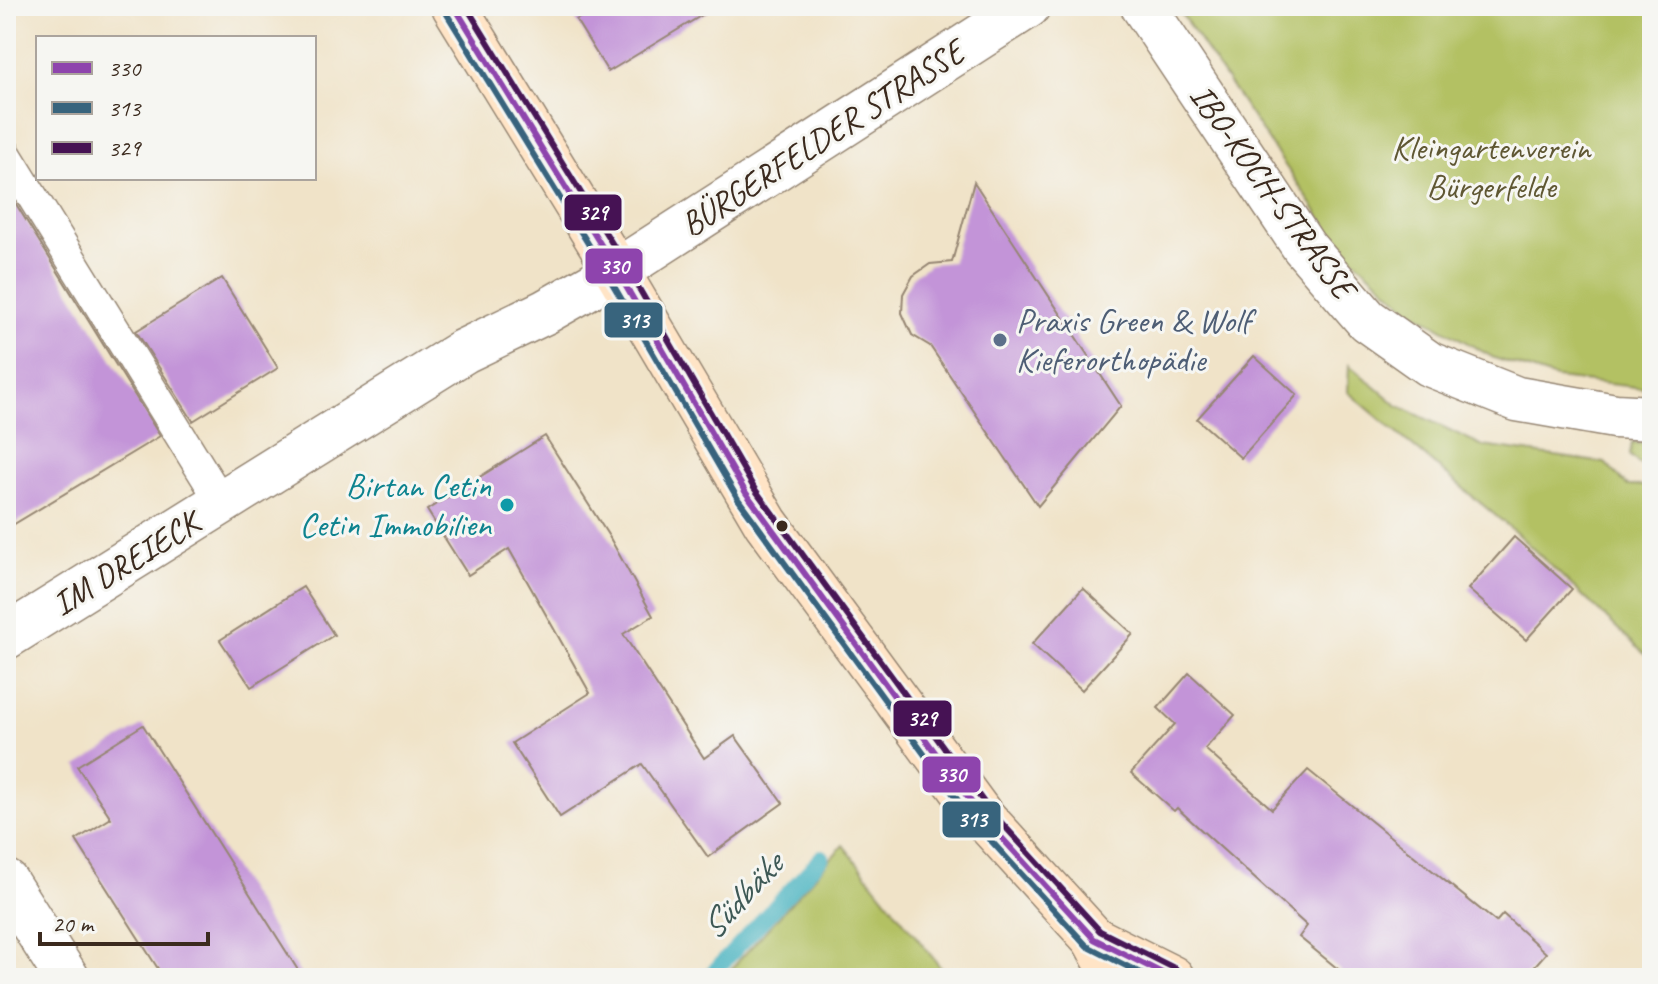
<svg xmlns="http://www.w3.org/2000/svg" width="1658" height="984" viewBox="0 0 1658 984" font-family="Caveat,sans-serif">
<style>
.green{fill:#b3c164;stroke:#777641;stroke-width:2}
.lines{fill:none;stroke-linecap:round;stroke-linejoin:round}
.stream{stroke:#43b1bf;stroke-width:16}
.building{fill:#c394d8}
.service-casing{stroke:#968673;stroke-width:33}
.minor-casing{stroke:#968673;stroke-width:47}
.secondary-casing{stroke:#968673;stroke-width:47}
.service{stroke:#fff;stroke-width:30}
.minor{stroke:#fff;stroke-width:44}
.secondary{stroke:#ffe4c6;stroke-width:44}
.bus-1-casing{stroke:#f6f6f2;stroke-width:12}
.bus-2-casing{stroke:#f6f6f2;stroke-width:12}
.bus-3-casing{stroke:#f6f6f2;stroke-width:12}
.bus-1{stroke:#8e44ad;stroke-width:6}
.bus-2{stroke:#38647d;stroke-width:6}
.bus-3{stroke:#461254;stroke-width:6}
.service-dot{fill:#5c6f8a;stroke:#f6f6f2;stroke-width:3}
.culture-dot{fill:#0f9aa8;stroke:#f6f6f2;stroke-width:3}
.bus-dot{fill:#3b2a1e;stroke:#f6f6f2;stroke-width:3}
.labels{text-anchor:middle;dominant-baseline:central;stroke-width:6;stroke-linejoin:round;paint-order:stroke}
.street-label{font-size:34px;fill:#3b2a1e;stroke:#f6f6f2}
.park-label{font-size:34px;fill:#5f5733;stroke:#f6f6f2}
.service-label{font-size:34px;fill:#4e5e75;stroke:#f6f6f2;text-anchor:start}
.culture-label{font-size:34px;fill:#0d838f;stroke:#f6f6f2;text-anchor:end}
.water-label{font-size:36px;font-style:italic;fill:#3e5956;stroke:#f6f6f2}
.line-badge{stroke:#f6f6f2;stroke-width:3}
.badge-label{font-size:22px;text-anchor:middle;font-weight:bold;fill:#fff}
</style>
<rect width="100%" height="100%" fill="#f6f6f2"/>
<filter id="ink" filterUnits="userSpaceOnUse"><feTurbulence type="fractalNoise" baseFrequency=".0125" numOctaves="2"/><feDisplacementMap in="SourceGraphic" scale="16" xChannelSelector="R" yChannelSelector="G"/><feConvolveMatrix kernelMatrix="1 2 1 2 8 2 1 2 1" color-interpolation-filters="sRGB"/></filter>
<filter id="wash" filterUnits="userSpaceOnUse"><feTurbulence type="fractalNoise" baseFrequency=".006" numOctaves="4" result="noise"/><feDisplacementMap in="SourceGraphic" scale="32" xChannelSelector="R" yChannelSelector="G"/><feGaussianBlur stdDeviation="1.8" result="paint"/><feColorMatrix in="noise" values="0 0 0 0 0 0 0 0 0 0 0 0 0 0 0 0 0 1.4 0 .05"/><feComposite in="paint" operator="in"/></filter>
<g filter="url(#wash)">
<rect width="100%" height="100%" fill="#f0e3c8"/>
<g class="green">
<path d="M 1176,6 L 1652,6 L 1652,389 L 1556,378 L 1494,358 L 1410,310 L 1341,247 Z"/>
<path d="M 1349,365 L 1397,405 L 1483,446 L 1605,463 L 1628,486 L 1652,486 L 1652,661 L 1514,531 L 1348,392 Z"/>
<path d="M 1632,443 L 1652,444 L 1652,465 L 1639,464 L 1630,455 Z"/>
<path d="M 843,845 L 949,978 L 723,978 Z"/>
</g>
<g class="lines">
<path class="stream" d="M 708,978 L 822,857"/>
</g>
<g id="blocks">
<g class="building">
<path d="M 599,6 L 717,6 L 608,72 L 576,20 Z"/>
<path d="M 974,182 L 1121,406 L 1038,506 L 930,346 L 912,335 L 902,313 L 903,294 L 913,276 L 930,264 L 952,262 Z"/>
<path d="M 6,188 L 160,436 L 6,529 Z"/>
<path d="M 222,278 L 278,368 L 193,421 L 136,331 Z"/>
<path d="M 1254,356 L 1297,395 L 1241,458 L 1197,419 Z"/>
<path d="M 545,436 L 610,538 L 653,616 L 623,634 L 704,758 L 735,736 L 783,803 L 708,857 L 642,764 L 560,817 L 512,743 L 590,693 L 509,549 L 468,575 L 427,510 Z"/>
<path d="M 1514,537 L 1572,589 L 1526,640 L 1468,589 Z"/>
<path d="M 303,587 L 334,635 L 251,687 L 220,640 Z"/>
<path d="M 1083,588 L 1133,634 L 1082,690 L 1032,644 Z"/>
<path d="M 1189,673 L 1235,715 L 1205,749 L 1272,809 L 1308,770 L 1496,922 L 1503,914 L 1546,953 L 1524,978 L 1349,978 L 1299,937 L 1307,926 L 1177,808 L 1174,811 L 1131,773 L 1175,724 L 1158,708 Z"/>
<path d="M 143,725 L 303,978 L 164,978 L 76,840 L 111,818 L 77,766 Z"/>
</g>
</g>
</g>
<g filter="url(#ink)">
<use href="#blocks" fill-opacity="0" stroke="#968673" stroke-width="2"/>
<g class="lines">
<g class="service-casing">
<path id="service" d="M 6,154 L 222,503"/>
</g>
<g class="minor-casing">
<g id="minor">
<path d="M 1143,6 L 1304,247 L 1367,320 L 1429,364 L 1517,399 L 1615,416 L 1652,418"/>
<path d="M 6,637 L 464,351 L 545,312 L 617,271 L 1028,6"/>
<path d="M 6,882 L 67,978"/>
</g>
</g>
<g class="secondary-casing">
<g id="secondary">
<path d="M 454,6 L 617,271 L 766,523 L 980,814 L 1094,939 L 1115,978"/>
<path d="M 1094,939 L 1172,978"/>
</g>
</g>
<use href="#service" class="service"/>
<use href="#minor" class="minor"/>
<use href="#secondary" class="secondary"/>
<g class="bus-1-casing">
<path id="bus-1" d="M 454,6 L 617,271 L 746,493 L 980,814 L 1094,939 L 1172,978"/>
</g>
<g class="bus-2-casing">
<path id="bus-2" d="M 445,11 L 608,276 L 738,499 L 973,821 L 1087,946 L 1150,978"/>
</g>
<g class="bus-3-casing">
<path id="bus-3" d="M 466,6 L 626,266 L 754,488 L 988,808 L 1100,931 L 1176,969"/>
</g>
<use href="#bus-1" class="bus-1"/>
<use href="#bus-2" class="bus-2"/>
<use href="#bus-3" class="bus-3"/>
</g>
</g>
<circle class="service-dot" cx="1000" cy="340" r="8"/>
<circle class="culture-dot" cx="507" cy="505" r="8"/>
<circle class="bus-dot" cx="782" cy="526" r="7"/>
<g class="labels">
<g class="street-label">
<text transform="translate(822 138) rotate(-33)">BÜRGERFELDER STRASSE</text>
<text transform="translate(1273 191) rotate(54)">IBO-KOCH-STRASSE</text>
<text transform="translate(125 563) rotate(-32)">IM DREIECK</text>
</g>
<g class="park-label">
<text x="1491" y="147">Kleingartenverein<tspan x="1491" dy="39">Bürgerfelde</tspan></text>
</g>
<g class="service-label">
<text x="1016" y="320">Praxis Green &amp; Wolf<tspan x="1016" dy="39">Kieferorthopädie</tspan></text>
</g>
<g class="culture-label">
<text x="491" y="485">Birtan Cetin<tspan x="491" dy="39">Cetin Immobilien</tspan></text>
</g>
<g class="water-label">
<text transform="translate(741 896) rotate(-47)">Südbäke</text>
</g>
</g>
<g class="line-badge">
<rect x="563" y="193" width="60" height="39" rx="8" fill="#461254"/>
<rect x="584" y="247" width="60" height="38" rx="8" fill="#8e44ad"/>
<rect x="603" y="301" width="61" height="38" rx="8" fill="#38647d"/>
<rect x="892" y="699" width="61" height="39" rx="8" fill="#461254"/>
<rect x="921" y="755" width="61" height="39" rx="8" fill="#8e44ad"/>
<rect x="941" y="800" width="61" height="39" rx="8" fill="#38647d"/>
</g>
<g class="badge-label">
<text x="593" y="220">329</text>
<text x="614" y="274">330</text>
<text x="634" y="328">313</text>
<text x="922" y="726">329</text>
<text x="951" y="782">330</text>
<text x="972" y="827">313</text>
</g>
<rect width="1658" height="984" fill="none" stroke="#f6f6f2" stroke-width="32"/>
<rect x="36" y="36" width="280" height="144" fill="#f6f6f2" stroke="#aba49d" stroke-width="2"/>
<rect x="52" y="62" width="40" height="12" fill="#8e44ad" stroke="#aba49d" stroke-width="2"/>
<text x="108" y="76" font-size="24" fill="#3b2a1e">330</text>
<rect x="52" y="102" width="40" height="12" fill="#38647d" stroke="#aba49d" stroke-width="2"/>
<text x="108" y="116" font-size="24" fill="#3b2a1e">313</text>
<rect x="52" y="142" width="40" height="12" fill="#461254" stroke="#aba49d" stroke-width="2"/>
<text x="108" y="156" font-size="24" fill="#3b2a1e">329</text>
<path d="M40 932v12h168v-12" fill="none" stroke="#3b2a1e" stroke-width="4"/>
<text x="52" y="932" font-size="24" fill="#3b2a1e" stroke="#f6f6f2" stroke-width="6" paint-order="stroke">20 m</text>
</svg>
